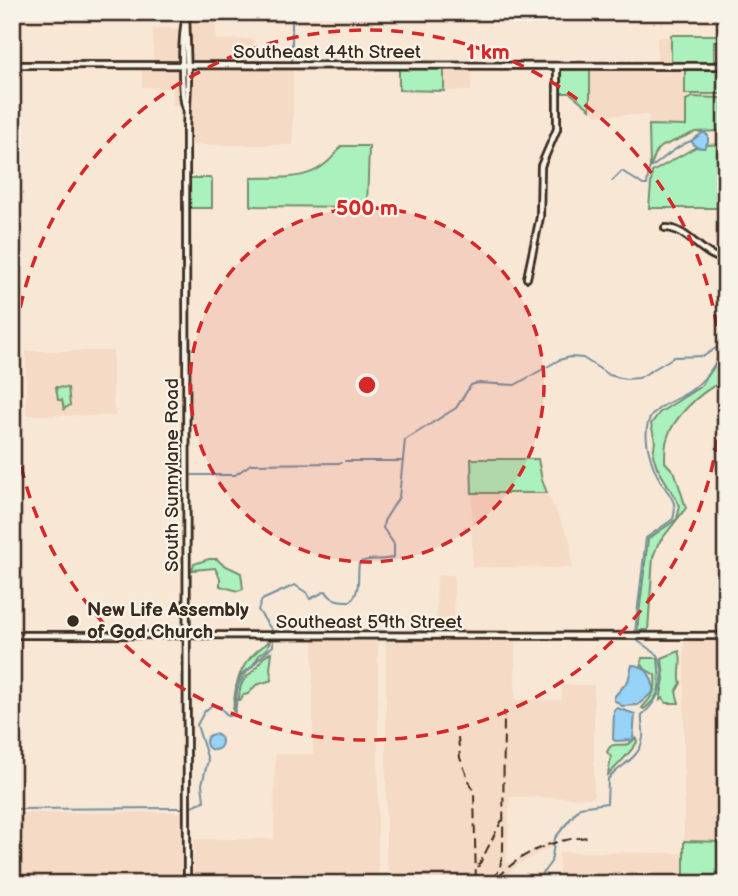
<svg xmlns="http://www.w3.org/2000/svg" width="738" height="896" viewBox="0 0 738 896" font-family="'Balsamiq Sans',sans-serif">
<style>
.built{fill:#f5dbc5}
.green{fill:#abf1bd;stroke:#738e6e;stroke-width:2}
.water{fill:#97d2f7;stroke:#728fa0;stroke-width:2}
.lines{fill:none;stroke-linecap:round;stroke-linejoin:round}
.stream{stroke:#728fa0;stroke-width:2}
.secondary-casing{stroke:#3b2a1e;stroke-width:10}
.secondary{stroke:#f7f3e8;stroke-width:4.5}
.rail{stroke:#3b2a1e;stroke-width:2;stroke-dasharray:10 5;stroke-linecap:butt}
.ring{fill:none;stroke:#d62828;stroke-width:3.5;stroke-dasharray:12 9}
.poi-dot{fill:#3b2a1e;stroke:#f7f3e8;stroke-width:2.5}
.labels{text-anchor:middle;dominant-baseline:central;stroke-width:5;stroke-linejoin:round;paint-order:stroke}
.street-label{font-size:19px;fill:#3b2a1e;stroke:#f7f3e8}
.poi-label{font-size:19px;font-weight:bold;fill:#3b2a1e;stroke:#f7f3e8;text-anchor:start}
.centre{fill:#d62828;stroke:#f7f3e8;stroke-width:3.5}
.ring-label{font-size:21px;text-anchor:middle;font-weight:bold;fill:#d62828;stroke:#f7f3e8;stroke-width:5;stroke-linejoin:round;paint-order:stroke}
</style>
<rect width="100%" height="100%" fill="#f8e7d5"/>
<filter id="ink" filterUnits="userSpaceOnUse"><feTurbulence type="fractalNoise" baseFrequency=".0143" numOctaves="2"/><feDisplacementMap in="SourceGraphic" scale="14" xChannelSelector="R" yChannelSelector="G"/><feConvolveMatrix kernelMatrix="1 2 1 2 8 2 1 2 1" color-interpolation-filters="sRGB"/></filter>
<g filter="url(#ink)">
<g class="built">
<path d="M 189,12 L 216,13 L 216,40 L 254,39 L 254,62 L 192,62 Z"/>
<path d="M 153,28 L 179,28 L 180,60 L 153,60 Z"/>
<path d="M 712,35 L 726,35 L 726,66 L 713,66 Z"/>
<rect x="657" y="37" width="14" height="26"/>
<path d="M 444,68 L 472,69 L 471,91 L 444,91 Z"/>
<path d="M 142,69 L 182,70 L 181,106 L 172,106 L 173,88 L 142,87 Z"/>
<path d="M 293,69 L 293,145 L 190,145 L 191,70 Z"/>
<path d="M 590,69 L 688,69 L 688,126 L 649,125 L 648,115 L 598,115 L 590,109 Z"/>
<path d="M 26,351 L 113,351 L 113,406 L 116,416 L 26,415 Z"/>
<path d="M 472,493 L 547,493 L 570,540 L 572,568 L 472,567 Z"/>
<path d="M 437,575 L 454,575 L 454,631 L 436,631 Z"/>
<path d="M 378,639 L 378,884 L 193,884 L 194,839 L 274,839 L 275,754 L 313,754 L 313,640 Z"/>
<path d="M 386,640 L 515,640 L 515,700 L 562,700 L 562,685 L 594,685 L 594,798 L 510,797 L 507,864 L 553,840 L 553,846 L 518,865 L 497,884 L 465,884 L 455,881 L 431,884 L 402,883 L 393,880 L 386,862 Z"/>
<path d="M 684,641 L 726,641 L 726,842 L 684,841 Z"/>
<path d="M 182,812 L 183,884 L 12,884 L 12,813 Z"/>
<path d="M 559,852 L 680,853 L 684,854 L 684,884 L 559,884 Z"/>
</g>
<g class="green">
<path d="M 671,35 L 726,35 L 726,41 L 714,41 L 714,60 L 717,61 L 717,63 L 671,63 Z"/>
<path d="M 444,68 L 444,91 L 399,90 L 399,69 Z"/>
<path d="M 590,69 L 590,109 L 570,93 L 560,93 L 560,70 Z"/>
<path d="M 687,70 L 726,70 L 726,94 L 685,94 L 685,71 Z"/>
<path d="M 692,97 L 722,98 L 722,131 L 695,132 L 663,146 L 657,150 L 650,168 L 649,125 L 686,126 L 686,100 Z"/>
<path d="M 723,144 L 724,208 L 649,208 L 652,172 L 696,147 L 704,148 L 706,145 Z"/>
<path d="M 341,146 L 369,146 L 367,207 L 251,206 L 251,178 C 290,177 318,182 341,146 Z"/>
<path d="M 188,178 L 210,178 L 212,180 L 212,208 L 189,208 Z"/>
<path d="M 726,349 L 726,360 L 718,384 C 699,393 673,418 667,439 C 665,445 665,455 665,462 L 675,473 L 686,508 L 658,544 L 653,557 L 648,630 L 637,630 L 648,539 L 677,519 L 680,506 L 657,467 L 653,455 L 655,441 L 651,424 L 659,413 L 701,386 Z"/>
<path d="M 56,387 L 68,388 L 70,405 L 64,409 L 62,400 L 58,400 Z"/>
<path d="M 471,459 L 538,459 L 542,480 L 547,493 L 472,493 Z"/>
<path d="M 209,559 L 217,559 L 222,564 L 241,573 L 243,589 L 238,591 L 220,586 L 220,578 L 215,568 L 192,570 L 194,564 Z"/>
<path d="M 270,641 L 267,649 L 260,654 L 252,667 L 243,673 L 236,686 L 236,703 L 233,712 C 235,687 237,668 257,651 C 262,647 265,644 270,641 Z"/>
<path d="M 679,651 C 684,663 677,673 681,683 L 676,692 L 679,703 L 666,703 L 663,698 L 660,700 L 664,679 L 662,658 Z"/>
<path d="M 272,652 L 270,669 L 272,680 L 256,685 L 248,694 L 243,695 L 241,700 L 239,700 C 239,686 242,680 252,672 C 260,665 261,656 272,652 Z"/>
<path d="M 642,658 L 658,658 C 660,681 664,694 644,709 L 642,708 C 652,696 657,692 655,675 L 645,669 L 641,663 Z"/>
<path d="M 636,738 L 637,742 C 632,751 616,767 608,775 L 611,757 L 607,752 C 612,740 618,747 628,744 C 631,743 633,740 636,738 Z"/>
<path d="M 684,841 L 726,842 L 726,884 L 684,884 Z"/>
</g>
<g class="water">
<path d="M 704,132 L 708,136 L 708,142 L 704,148 L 696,147 L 691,141 Z"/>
<path d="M 632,665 C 647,665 654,679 653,692 L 638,705 L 622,706 L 614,700 L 614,697 L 628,681 Z"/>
<path d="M 617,708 L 635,714 L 633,740 L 615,741 L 613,739 L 614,710 Z"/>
<circle cx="214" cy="742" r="8"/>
</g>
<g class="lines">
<g class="stream">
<path d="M 292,12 L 292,61"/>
<path d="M 612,181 L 622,171 L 643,185 L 647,185 L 649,169 C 663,160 675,146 691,141"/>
<path d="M 345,461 L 403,461"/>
<path d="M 192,475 L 235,475 L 251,464 L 341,463"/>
<path d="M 635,632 L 646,538 L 673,519 C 679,501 668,494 660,480 C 652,467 643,439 648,423 C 653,406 676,401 690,391 C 704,381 716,365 722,349"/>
<path d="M 12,809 L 177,808 L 187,808 L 204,801 L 202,784 L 208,760 L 197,725 L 204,712 L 212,705 L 220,707 L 228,716 L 234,715 C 238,705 235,697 238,687 C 242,674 261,657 273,646 L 273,632 L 258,610 L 262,600 L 295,585 L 307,593 L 310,599 L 326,591 C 331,601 340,601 351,601 C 361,590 357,577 359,563 C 369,557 383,562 394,557 L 394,544 L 383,528 L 384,521 L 399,497 L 405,440 L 456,408 L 471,385 L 478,383 L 515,385 L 559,360 L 570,357 L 583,358 L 609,375 L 625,379 L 639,378 L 674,357 L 704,356 L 719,346 L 726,346"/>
<path d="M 451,884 L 463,884"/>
<path d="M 529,884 L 539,878 L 551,862 L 555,838 L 580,807 L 607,803 L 608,779 C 620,765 641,758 643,737 C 644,730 641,723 642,715 C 661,698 668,679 658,655 L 635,639"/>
</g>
<g class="secondary-casing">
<g id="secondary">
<path d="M 186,12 L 188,81 L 186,132 L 187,884"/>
<path d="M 185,21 C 182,37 180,95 186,108"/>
<path d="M 12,65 L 726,66"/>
<path d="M 665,228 C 689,228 702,258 726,259"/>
<path d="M 527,278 L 540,217 L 541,166 L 557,129 L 557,66"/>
<path d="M 12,635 L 726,636"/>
</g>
</g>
<use href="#secondary" class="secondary"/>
<g class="rail">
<path d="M 458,737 L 460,758 L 474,793 L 476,884"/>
<path d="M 478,867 L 502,820"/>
<path d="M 498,878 C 521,851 557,838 591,837"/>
<path d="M 494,880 L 500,867 L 503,850 L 504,711"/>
</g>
</g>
</g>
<circle cx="367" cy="385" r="177" fill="#d62828" fill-opacity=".12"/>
<g class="ring">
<circle cx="367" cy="385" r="177"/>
<path d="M12 370A355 355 0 1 1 12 400"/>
</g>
<circle class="poi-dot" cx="73" cy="621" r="7"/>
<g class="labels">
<g class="street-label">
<text x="327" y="52">Southeast 44th Street</text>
<text transform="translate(172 475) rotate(-90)">South Sunnylane Road</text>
<text x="369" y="622">Southeast 59th Street</text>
</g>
<g class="poi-label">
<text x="87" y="610">New Life Assembly<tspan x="87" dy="22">of God Church</tspan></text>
</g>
</g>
<circle cx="367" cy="385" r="10" class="centre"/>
<g class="ring-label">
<text x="488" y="59">1 km</text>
<text x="367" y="215">500 m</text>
</g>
<rect width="738" height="896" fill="none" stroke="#f7f3e8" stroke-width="42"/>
<rect x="21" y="21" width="696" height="854" fill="none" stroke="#3b2a1e" stroke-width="2.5" filter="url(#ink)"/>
</svg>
